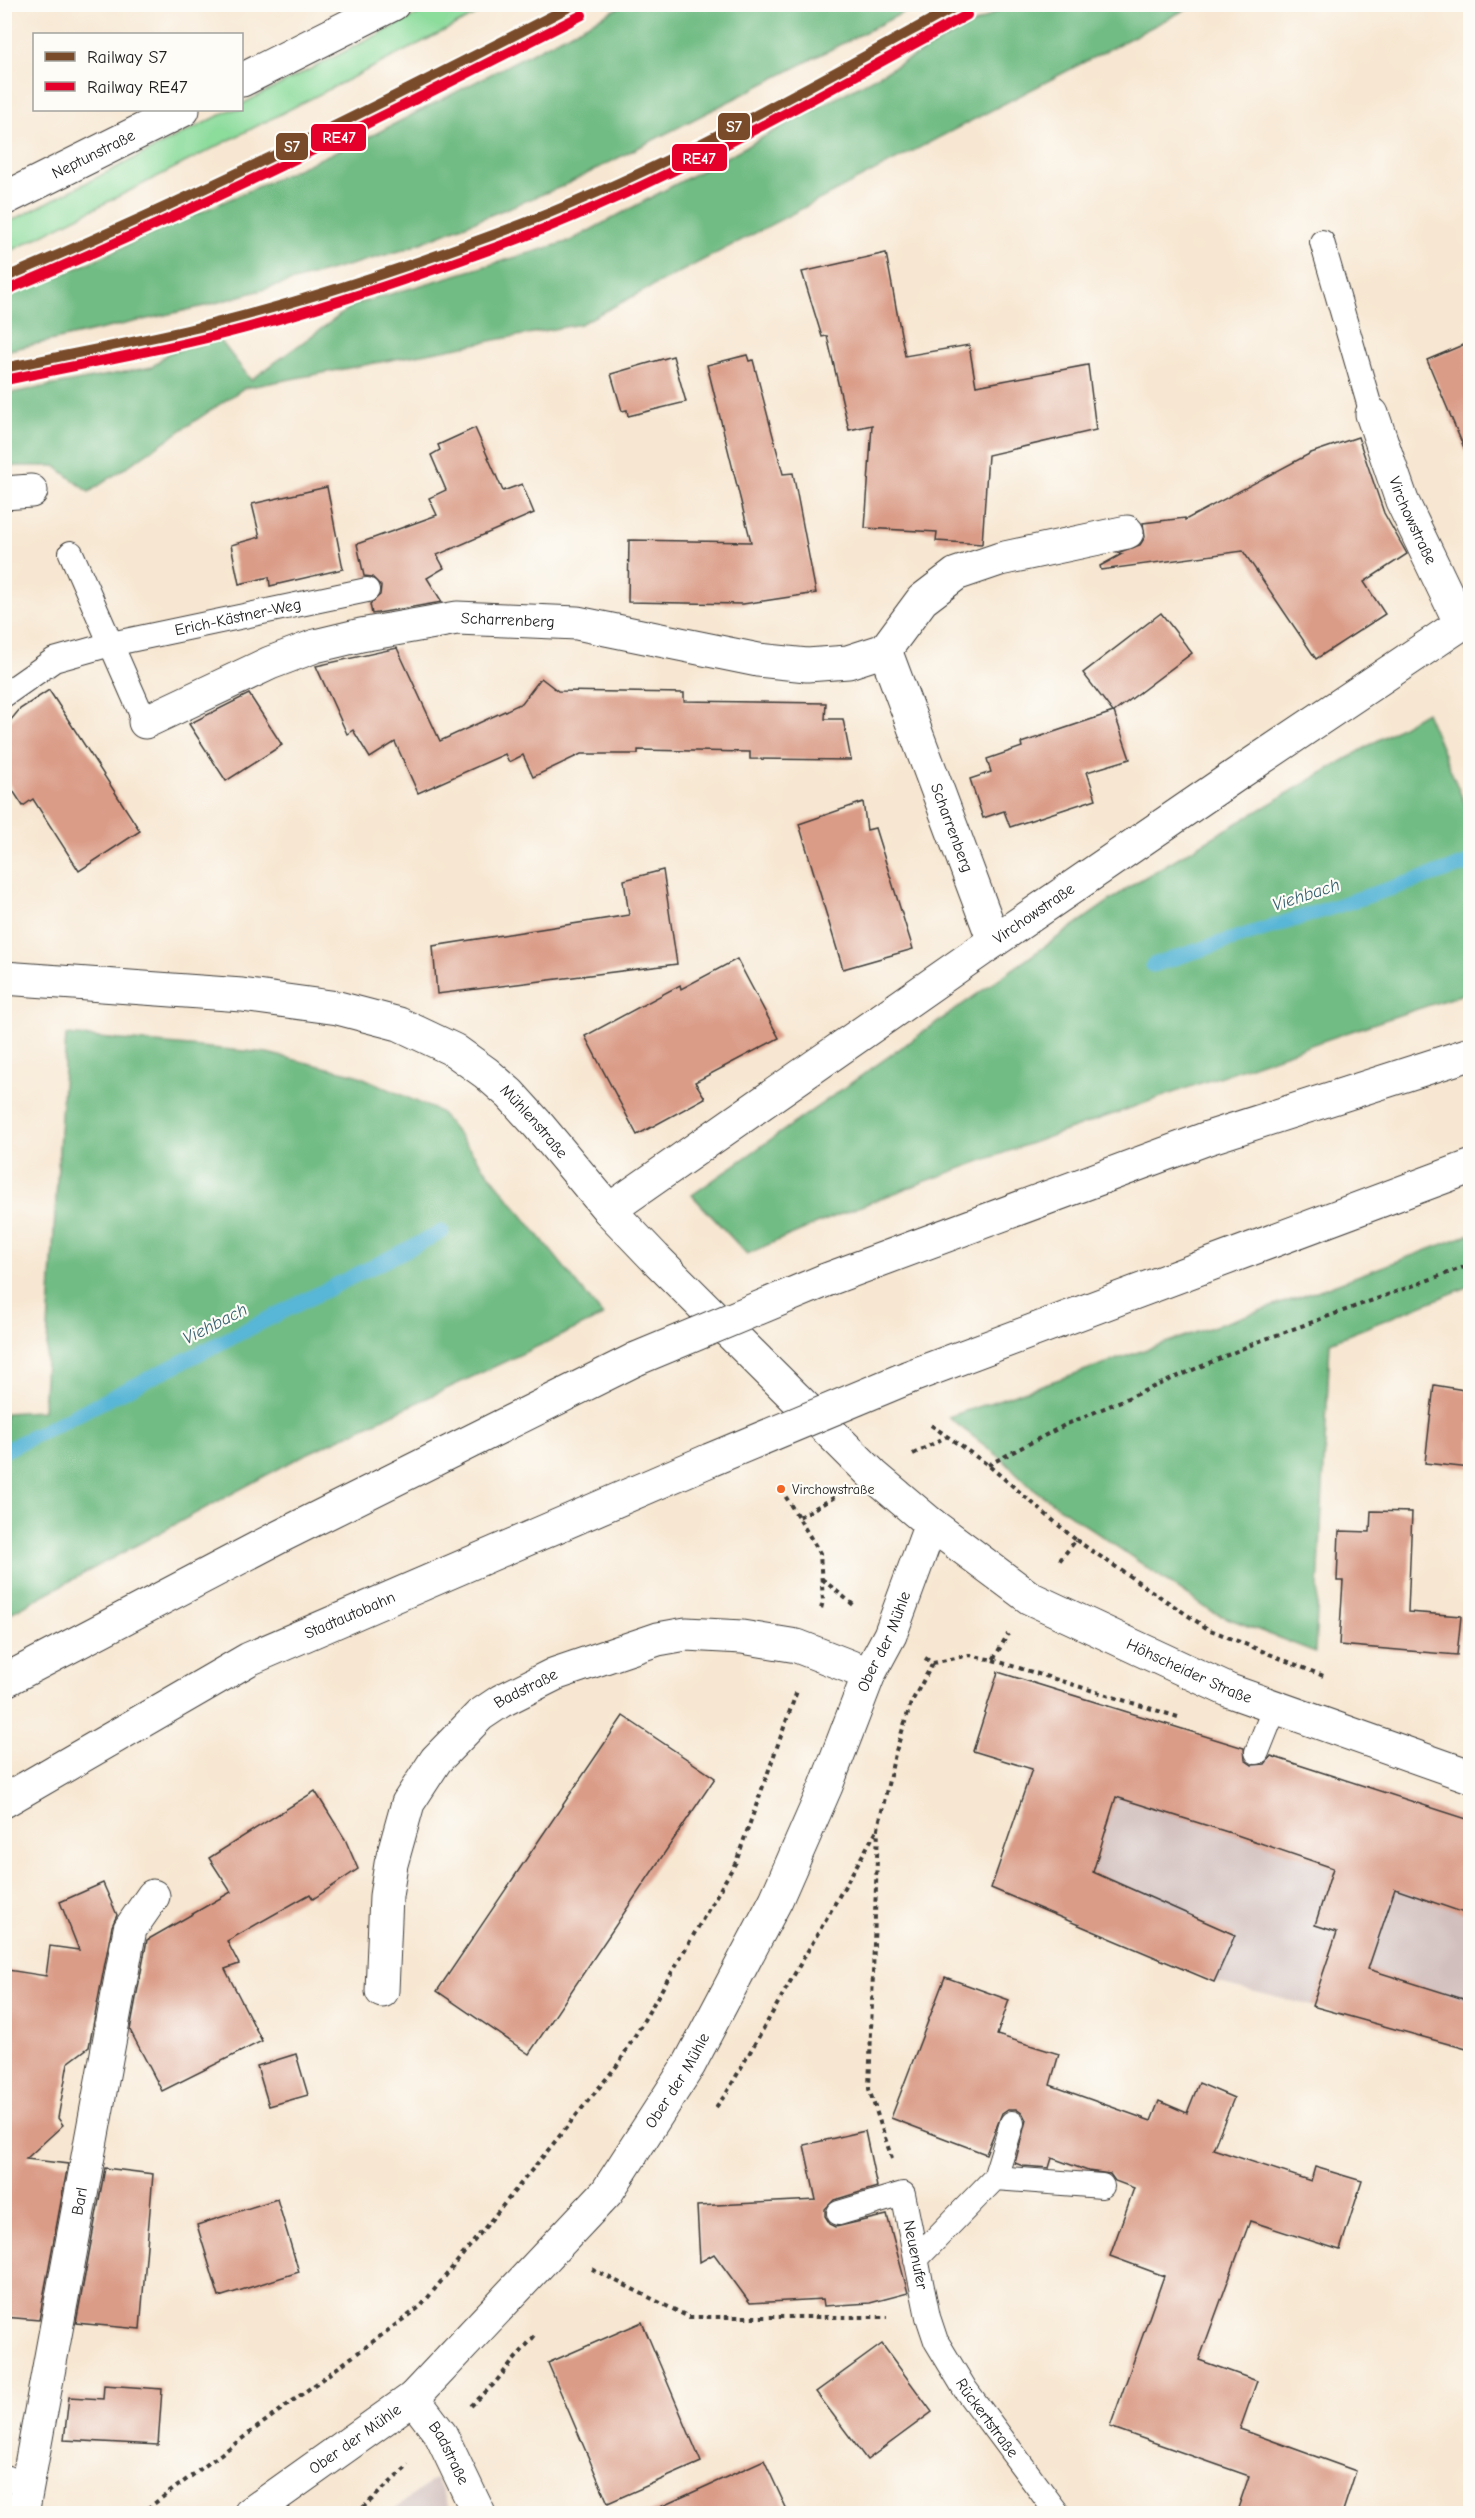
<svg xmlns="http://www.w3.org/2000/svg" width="1475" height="2518" viewBox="0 0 1475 2518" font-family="'Comic Neue',sans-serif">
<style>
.industrial{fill:#d1bfbd}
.green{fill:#8cdc9c;stroke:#547c5c;stroke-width:1.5}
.forest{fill:#71bc84;stroke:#466c50;stroke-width:1.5}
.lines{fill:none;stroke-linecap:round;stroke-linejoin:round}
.stream{stroke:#58b6d6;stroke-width:15}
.building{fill:#da9c87}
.lane-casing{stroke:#3d3a37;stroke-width:26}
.street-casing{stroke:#3d3a37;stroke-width:35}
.secondary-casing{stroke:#3d3a37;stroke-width:35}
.highway-casing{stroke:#3d3a37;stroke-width:35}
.path{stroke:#3d3a37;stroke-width:4;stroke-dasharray:4.5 4.5;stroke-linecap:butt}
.lane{stroke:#fff;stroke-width:24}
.street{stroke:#fff;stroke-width:33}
.secondary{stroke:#fff;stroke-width:33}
.highway{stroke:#fff;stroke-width:33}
.highway-bridge-casing{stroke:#3d3a37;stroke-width:35;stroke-linecap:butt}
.highway-bridge{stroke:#fff;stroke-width:33}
.rail-1-casing{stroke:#fdfcf7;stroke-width:15}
.rail-2-casing{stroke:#fdfcf7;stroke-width:15}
.rail-1{stroke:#7a4b2a;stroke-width:10}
.rail-2{stroke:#e4002b;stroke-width:10}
.bus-dot{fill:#f26522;stroke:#fdfcf7;stroke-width:2}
.labels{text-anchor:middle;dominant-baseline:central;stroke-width:4.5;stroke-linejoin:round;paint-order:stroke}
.bus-label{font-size:14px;fill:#1c1c1c;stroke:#fdfcf7;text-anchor:start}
.street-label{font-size:16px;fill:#1c1c1c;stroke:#fdfcf7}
.water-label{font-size:18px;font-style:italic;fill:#376170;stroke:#fdfcf7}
.line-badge{stroke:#fdfcf7;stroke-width:2}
.badge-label{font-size:16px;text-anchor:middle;font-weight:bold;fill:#fff}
</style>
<rect width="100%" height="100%" fill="#fdfcf7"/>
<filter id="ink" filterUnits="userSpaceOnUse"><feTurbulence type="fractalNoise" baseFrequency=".0167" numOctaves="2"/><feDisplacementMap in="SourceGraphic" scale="12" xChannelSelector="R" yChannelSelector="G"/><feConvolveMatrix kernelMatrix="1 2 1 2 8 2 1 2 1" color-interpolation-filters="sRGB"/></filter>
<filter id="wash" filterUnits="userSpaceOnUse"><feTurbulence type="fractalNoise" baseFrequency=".008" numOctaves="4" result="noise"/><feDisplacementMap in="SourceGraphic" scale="24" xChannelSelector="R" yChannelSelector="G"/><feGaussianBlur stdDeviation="1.35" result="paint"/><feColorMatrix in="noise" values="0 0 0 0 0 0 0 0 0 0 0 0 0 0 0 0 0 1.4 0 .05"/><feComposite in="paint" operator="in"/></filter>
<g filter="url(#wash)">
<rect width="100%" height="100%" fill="#f7e7d2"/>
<g class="industrial">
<path d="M 1058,1690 L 1470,1820 L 1470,2050 L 1312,2006 L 1214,1982 L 991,1888 Z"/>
<path d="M 436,2478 L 452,2513 L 389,2513 Z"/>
</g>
<path class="green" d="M 438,4 L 495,5 L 5,254 L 5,224 L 230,110 L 242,110 L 242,104 Z"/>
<g class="forest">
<path d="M 1011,4 L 1194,5 L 580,324 L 244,388 L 89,492 L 55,466 L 5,466 L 5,394 L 152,367 L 168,353 L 220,340 L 251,380 L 354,305 L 570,241 Z"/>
<path d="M 624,5 L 918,5 L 563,186 L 403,250 L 205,306 L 5,351 L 5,296 L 48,281 L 377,133 Z"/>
<path d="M 1426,712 L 1470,816 L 1470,992 C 1347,1031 1224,1075 1102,1118 C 983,1160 862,1202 747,1254 L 692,1195 L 1135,883 Z"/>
<path d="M 66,1035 L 267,1053 L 357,1075 L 440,1112 L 603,1316 L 302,1456 L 5,1616 L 5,1413 L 43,1411 Z"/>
<path d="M 1470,1234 L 1470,1286 L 1330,1342 L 1315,1652 L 1212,1612 L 1033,1489 L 1001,1458 L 948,1417 L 1306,1295 Z"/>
</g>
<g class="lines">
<g class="stream">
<path d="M 1153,965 L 1470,863"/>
<path d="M 4,1451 L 442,1232"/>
</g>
</g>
<g id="blocks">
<g class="building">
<path d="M 886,253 L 905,356 L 969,345 L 976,386 L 1088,365 L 1096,430 L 988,455 L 982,544 L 936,541 L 937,532 L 865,528 L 872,425 L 849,430 L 827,336 L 822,337 L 802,272 Z"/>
<path d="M 1470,342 L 1470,462 L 1427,360 Z"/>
<path d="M 747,355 L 749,361 L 753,360 L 783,474 L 793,473 L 816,593 L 743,604 L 628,602 L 629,540 L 751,542 L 707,365 Z"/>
<path d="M 673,356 L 686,402 L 628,416 L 627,410 L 622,411 L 611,374 Z"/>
<path d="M 475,428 L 503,491 L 522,484 L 534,513 L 437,555 L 444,568 L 427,578 L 442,602 L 372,614 L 370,604 L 380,595 L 381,586 L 372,577 L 364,576 L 357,544 L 437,515 L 429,498 L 446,490 L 431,455 L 440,450 L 438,445 Z"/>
<path d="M 1358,437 L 1384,513 L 1407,554 L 1364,582 L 1385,614 L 1316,659 L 1243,551 L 1101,570 L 1100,566 L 1122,554 L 1117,553 L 1140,545 L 1145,537 L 1143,523 L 1185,518 L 1185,520 L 1311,453 Z"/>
<path d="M 327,487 L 343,569 L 270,586 L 269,577 L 239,584 L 231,545 L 260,537 L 252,504 Z"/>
<path d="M 1161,613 L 1192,653 L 1114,712 L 1130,759 L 1087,772 L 1096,799 L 1010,827 L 1004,811 L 983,818 L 970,779 L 991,772 L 987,759 L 1022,747 L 1021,743 L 1113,712 L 1083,673 Z"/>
<path d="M 397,648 L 440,741 L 522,703 L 541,678 L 558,691 L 684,693 L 684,701 L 826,703 L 825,719 L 843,719 L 851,760 L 750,759 L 750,752 L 638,750 L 638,754 L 581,754 L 533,777 L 523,755 L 509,762 L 505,754 L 418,793 L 395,742 L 370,758 L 353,730 L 347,734 L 316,666 Z"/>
<path d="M 49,690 L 140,831 L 79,871 L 33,799 L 23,806 L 4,777 L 4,728 L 20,709 Z"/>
<path d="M 249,694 L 282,745 L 226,781 L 189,724 Z"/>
<path d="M 863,802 L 867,830 L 875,828 L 913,949 L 843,969 L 799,824 Z"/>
<path d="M 663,870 L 677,964 L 437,994 L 433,946 L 629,915 L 624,880 Z"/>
<path d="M 737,959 L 779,1038 L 695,1082 L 705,1098 L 637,1135 L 585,1036 L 680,985 L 681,989 Z"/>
<path d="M 1434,1385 L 1470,1391 L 1470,1468 L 1425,1463 Z"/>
<path d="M 1371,1511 L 1412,1512 L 1408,1612 L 1461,1616 L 1457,1655 L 1339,1645 L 1343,1581 L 1337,1581 L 1339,1531 L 1370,1532 Z"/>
<path d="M 998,1672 L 1244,1748 L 1245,1760 L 1252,1765 L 1265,1764 L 1271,1756 L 1470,1820 L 1470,1915 L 1395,1889 L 1368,1969 L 1470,2001 L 1470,2050 L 1312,2006 L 1337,1932 L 1315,1925 L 1333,1868 L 1234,1834 L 1116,1797 L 1093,1872 L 1235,1935 L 1214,1982 L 991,1888 L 1032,1769 L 973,1751 Z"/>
<path d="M 623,1716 L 715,1778 L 529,2054 L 437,1991 Z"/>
<path d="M 315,1791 L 345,1839 L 358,1869 L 313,1899 L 310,1894 L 227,1941 L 239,1964 L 225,1969 L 262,2041 L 162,2091 L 130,2030 L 147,1940 L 231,1892 L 209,1858 Z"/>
<path d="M 103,1883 L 117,1915 L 112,1926 L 89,2047 L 68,2063 L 58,2118 L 63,2125 L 26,2159 L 68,2164 L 39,2320 L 4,2317 L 4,1993 L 8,1970 L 46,1976 L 50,1946 L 79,1950 L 60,1902 Z"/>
<path d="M 945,1977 L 1009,2000 L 997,2035 L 1059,2054 L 1050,2085 L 1151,2121 L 1159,2101 L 1187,2113 L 1199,2083 L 1234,2098 L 1213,2149 L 1311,2181 L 1315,2167 L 1362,2181 L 1340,2250 L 1250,2221 L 1199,2360 L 1257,2381 L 1240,2429 L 1356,2471 L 1342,2514 L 1236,2514 L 1249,2476 L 1110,2427 L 1164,2276 L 1110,2256 L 1134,2188 L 1115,2181 L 1110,2174 L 1088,2171 L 1052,2158 L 1049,2168 L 1023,2166 L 1015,2163 L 1026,2120 L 1023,2114 L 1016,2109 L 1008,2109 L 1002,2113 L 986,2154 L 891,2118 Z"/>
<path d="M 296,2054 L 308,2095 L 269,2106 L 257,2066 Z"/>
<path d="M 865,2131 L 877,2187 L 834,2200 L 825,2209 L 825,2216 L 830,2224 L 836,2227 L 887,2215 L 908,2293 L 870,2303 L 824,2306 L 823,2299 L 750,2303 L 714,2254 L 700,2262 L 697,2206 L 816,2200 L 804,2145 Z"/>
<path d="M 105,2168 L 153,2174 L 140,2329 L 76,2323 Z"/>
<path d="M 277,2199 L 299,2272 L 219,2297 L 197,2225 Z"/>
<path d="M 642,2322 L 701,2462 L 608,2503 L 548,2363 Z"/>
<path d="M 882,2344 L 932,2412 L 867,2460 L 816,2392 Z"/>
<path d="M 104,2385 L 162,2389 L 158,2445 L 64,2440 L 69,2397 L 103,2399 Z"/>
<path d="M 764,2460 L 789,2514 L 645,2514 Z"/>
</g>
</g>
</g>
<g filter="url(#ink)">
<use href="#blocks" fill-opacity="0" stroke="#3d3a37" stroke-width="1.5"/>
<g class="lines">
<g class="lane-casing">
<g id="lane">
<path d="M 1322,242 L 1372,414"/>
<path d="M 71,553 L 145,722"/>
<path id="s1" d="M 4,695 L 54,660 L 111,644 L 367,590"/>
<path d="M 1257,1752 L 1275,1707"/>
<path d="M 995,2178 L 1012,2123"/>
<path id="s2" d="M 839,2213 L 903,2194 L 928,2317 L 936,2341 L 965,2389 L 1058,2514"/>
<path d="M 916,2259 L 995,2178 L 1102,2186"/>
<path d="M 4,2477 L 28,2484"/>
</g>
</g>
<g class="street-casing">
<g id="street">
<path d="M 242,80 L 393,4"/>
<path id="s3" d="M 4,199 L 183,110"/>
<path id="s4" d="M 1372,414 L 1402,501 L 1461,624"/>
<path d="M 4,493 L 31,491"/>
<path id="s5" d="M 885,650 L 994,941"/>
<path id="s6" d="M 145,722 L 270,663 L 315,646 L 361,635 L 457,618 L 577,623 L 758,660 L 807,665 L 848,662 L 885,650 L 922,600 L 956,574 L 1000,559 L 1127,532"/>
<path id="s7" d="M 609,1210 L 994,941 L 1236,775 L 1470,618"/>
<path id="s8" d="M 382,1991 L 386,1896 L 391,1864 L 408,1803 L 436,1760 L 480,1715 L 501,1701 L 555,1674 L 658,1639 L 686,1634 L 742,1637 L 797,1646 L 869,1674"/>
<path id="s9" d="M 413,2398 L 441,2435 L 479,2514"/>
<path id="s10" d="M 22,2514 L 130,1929 L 153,1896"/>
</g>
</g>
<g class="secondary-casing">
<g id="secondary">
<path id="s11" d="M 4,978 L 242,995 L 338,1008 L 399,1024 L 454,1050 L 486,1073 L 510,1094 L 539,1126 L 609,1210 L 655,1258 L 873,1475 L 931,1524 L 1030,1598 L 1230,1691 L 1470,1776"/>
<path id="s12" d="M 250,2514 L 413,2398 L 607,2192 L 689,2065 L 776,1900 L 826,1786 L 869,1674 L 890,1635 L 931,1524"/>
</g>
</g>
<g class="highway-casing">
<g id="highway">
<path d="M 826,1280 L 1208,1138 L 1470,1054"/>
<path d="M 909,1377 L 1470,1167"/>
<path d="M 4,1681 L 277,1538 L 636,1359"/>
<path id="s13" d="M 4,1801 L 249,1659 L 710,1460"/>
</g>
</g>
<g class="path">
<path d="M 931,1425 L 988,1465 L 1076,1540 L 1057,1564"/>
<path d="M 913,1454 L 946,1437"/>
<path d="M 988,1465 L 1065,1425 L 1260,1341 L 1470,1265"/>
<path d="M 781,1489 L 820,1553 L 823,1601 L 821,1609"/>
<path d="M 799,1517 L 835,1497"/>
<path d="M 1076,1540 L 1208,1629 L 1326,1677"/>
<path d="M 822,1579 L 856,1607"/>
<path d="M 925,1658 L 933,1663 L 969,1655 L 993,1660 L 1008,1634"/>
<path d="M 993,1660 L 1178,1717"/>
<path d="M 716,2107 L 726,2094 L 878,1828"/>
<path d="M 892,2159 L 869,2089 L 878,1828 L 895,1754 L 911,1703 L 933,1663"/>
<path d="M 592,2269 L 689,2317 L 888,2317"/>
<path d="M 471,2406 L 493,2385 L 536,2334"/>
<path d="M 140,2514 L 421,2306 L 619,2063 L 736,1862 L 797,1691"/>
<path d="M 356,2514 L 409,2465"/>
</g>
<use href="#lane" class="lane"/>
<use href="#street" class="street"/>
<use href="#secondary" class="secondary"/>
<use href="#highway" class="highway"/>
<g class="highway-bridge-casing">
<g id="highway-bridge">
<path d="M 636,1359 L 826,1280"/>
<path d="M 710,1460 L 909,1377"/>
</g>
</g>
<use href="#highway-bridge" class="highway-bridge"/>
<g class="rail-1-casing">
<g id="rail-1">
<path d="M 4,278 C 199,196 387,101 575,4"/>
<path d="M 4,368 C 65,355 126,344 187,330 C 290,306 393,272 493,235 C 656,175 807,88 960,4"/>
</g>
</g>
<g class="rail-2-casing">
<g id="rail-2">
<path d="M 9,289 C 204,207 393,112 582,15"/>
<path d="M 6,380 C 67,367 129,356 190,342 C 294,318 397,283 497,247 C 662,186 813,98 967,15"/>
</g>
</g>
<use href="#rail-1" class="rail-1"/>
<use href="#rail-2" class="rail-2"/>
</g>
</g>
<circle class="bus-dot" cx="781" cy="1489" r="5"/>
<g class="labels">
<g class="bus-label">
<text x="792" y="1489">Virchowstraße</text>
</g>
<g class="street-label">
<text stroke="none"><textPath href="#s3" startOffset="100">Neptunstraße</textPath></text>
<text stroke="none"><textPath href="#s4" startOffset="114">Virchowstraße</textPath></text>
<text stroke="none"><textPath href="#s1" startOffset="250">Erich-Kästner-Weg</textPath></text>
<text stroke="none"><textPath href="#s6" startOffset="382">Scharrenberg</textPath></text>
<text stroke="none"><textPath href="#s5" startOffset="190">Scharrenberg</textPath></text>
<text stroke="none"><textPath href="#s7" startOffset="518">Virchowstraße</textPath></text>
<text stroke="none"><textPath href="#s11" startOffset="567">Mühlenstraße</textPath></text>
<text stroke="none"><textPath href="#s13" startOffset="393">Stadtautobahn</textPath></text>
<text stroke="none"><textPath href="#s12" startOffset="1101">Ober der Mühle</textPath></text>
<text stroke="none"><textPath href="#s11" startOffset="1432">Höhscheider Straße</textPath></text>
<text stroke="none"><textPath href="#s8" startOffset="358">Badstraße</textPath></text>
<text stroke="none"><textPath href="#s12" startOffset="615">Ober der Mühle</textPath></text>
<text stroke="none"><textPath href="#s10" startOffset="318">Barl</textPath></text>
<text stroke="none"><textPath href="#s2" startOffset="129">Neuenufer</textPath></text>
<text stroke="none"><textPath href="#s2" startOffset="310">Rückertstraße</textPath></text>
<text stroke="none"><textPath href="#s12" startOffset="129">Ober der Mühle</textPath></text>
<text stroke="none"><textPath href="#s9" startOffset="66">Badstraße</textPath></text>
</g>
<g class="water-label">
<text transform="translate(1306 895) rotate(-18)">Viehbach</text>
<text transform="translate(215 1324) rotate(-27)">Viehbach</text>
</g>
</g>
<g class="line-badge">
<rect x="717" y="112" width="34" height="29" rx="6" fill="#7a4b2a"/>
<rect x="310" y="123" width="57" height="29" rx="6" fill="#e4002b"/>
<rect x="275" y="132" width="34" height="29" rx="6" fill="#7a4b2a"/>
<rect x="671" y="143" width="57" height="29" rx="6" fill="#e4002b"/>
</g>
<g class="badge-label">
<text x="734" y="132">S7</text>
<text x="339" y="143">RE47</text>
<text x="292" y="152">S7</text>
<text x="699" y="164">RE47</text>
</g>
<rect width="1475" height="2518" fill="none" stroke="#fdfcf7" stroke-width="24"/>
<rect x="33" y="33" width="210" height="78" fill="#fdfcf7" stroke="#a3a29f" stroke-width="1.5"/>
<rect x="45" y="52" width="30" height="9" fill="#7a4b2a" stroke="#a3a29f" stroke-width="1.5"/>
<text x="87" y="63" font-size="18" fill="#1c1c1c">Railway S7</text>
<rect x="45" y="82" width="30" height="9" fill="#e4002b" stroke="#a3a29f" stroke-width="1.5"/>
<text x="87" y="93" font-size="18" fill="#1c1c1c">Railway RE47</text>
</svg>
